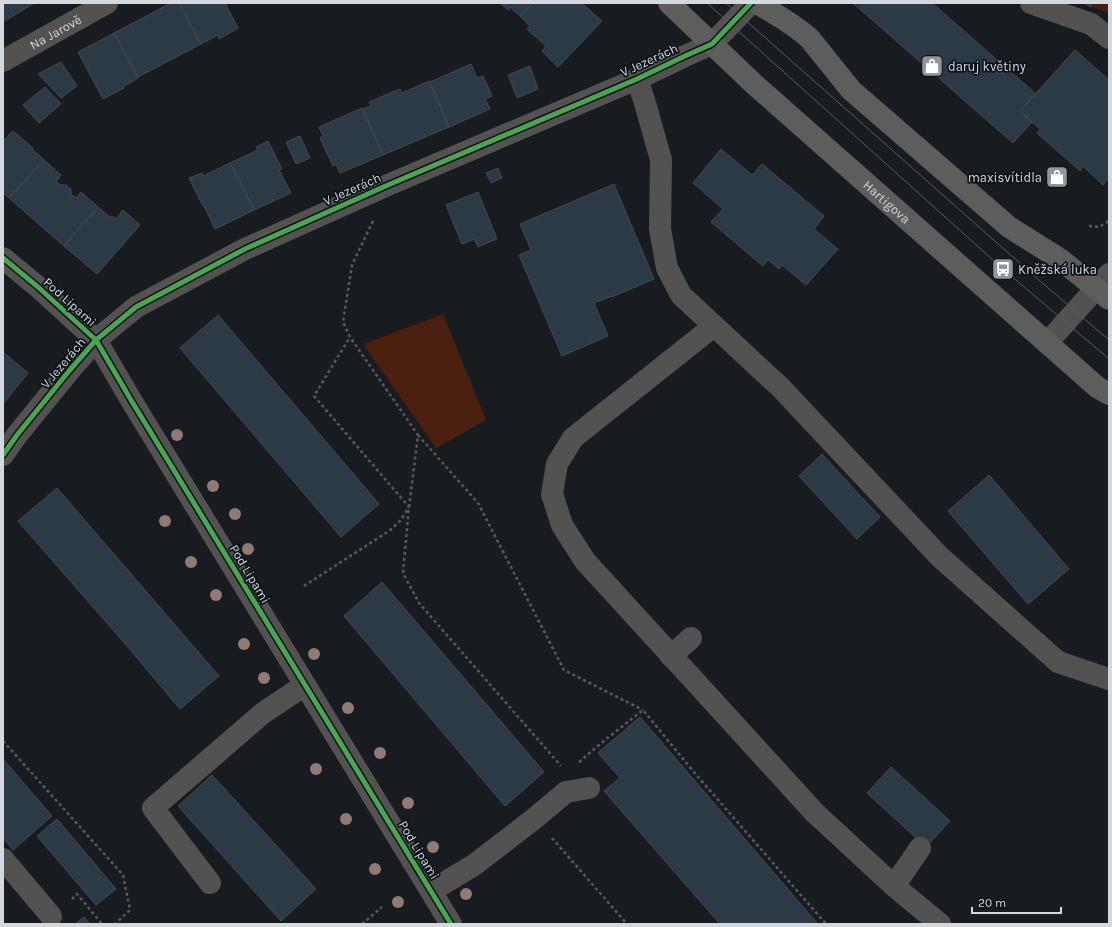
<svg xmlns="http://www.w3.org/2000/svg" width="1112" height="927" viewBox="0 0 1112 927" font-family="Karla,sans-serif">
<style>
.green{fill:#4b1f10}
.building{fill:#2c3a46;stroke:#45494c}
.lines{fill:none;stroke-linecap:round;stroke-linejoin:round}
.path{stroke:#595a5c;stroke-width:2.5;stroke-dasharray:3 3;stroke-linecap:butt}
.minor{stroke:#535251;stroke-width:22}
.major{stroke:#5d5d5c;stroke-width:22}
.tram{stroke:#595b5c;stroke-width:1}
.cycleway-casing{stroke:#0d1319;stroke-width:8}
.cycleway{stroke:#4ca352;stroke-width:5}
.tree{fill:#907a74}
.labels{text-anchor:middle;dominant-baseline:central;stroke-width:3.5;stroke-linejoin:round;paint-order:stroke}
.street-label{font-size:13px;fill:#d4d9de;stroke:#0d1319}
.poi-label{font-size:13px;fill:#d4d9de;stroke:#0d1319;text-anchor:start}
</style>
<rect width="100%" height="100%" fill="#181c20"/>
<g class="green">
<path d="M 1095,3 L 1109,3 L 1109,13 L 1092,7 Z"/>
<path d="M 443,314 L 486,420 L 436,448 L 363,344 Z"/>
</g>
<g class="building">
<path d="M 3,3 L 25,3 L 28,7 L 3,22 Z"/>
<path d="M 25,3 L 34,3 L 28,7 Z"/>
<path d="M 171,3 L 179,3 L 201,44 L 138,77 L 114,33 Z"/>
<path d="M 179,3 L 225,3 L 238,28 L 219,39 L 218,35 L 201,44 Z"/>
<path d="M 500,3 L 533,3 L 520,16 L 510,7 L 508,10 Z"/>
<path d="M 533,3 L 582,3 L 602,21 L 558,67 L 542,51 L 546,46 L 527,29 L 530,26 L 520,16 Z"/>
<path d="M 853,3 L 932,3 L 1036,94 L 1020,111 L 1032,122 L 1013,143 Z"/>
<path d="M 1085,3 L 1093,3 L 1091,7 Z"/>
<path d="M 114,33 L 138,78 L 123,87 L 124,88 L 103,99 L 78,52 Z"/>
<path d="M 1075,50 L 1109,80 L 1109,178 L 1103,185 L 1083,166 L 1080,171 L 1037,133 L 1040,129 L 1020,111 Z"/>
<path d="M 61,62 L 77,86 L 61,98 L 38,74 Z"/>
<path d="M 471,64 L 477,78 L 483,76 L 492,96 L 485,99 L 490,109 L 449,127 L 430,82 Z"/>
<path d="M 530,66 L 538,89 L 517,98 L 508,75 Z"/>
<path d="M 429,81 L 449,127 L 383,155 L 363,109 L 371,106 L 369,102 L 400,89 L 402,93 Z"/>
<path d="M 45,87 L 61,104 L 39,123 L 23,105 Z"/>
<path d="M 362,108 L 383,155 L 340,173 L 336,164 L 333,166 L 320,138 L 323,136 L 319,127 Z"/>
<path d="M 13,131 L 33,148 L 32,149 L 44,160 L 9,198 L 3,193 L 3,141 Z"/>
<path d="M 300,136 L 310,158 L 296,164 L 286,142 Z"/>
<path d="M 268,141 L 282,169 L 279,170 L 291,193 L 254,210 L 230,163 L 258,150 L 256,147 Z"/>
<path d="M 721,149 L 752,175 L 762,164 L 824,216 L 814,229 L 838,249 L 806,285 L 782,265 L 779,269 L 768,260 L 763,266 L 711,222 L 723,209 L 693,183 Z"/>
<path d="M 44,160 L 61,175 L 56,182 L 61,185 L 66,185 L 71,189 L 71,194 L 76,198 L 81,192 L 98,207 L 64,246 L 9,198 Z"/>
<path d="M 230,163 L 254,210 L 215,229 L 204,206 L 203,206 L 189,178 L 202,173 L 203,176 Z"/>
<path d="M 498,168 L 502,178 L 491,183 L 486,173 Z"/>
<path d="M 614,184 L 654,279 L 612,297 L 612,296 L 594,303 L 608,336 L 562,356 L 519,255 L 531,250 L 520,224 Z"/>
<path d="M 478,192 L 497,239 L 478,247 L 474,239 L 462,244 L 446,205 Z"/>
<path d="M 98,207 L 111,218 L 112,216 L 116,219 L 123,210 L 140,225 L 97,274 L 64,246 Z"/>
<path d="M 218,315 L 379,504 L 341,537 L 180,348 Z"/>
<path d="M 3,352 L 28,373 L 3,404 Z"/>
<path d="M 822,454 L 880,517 L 857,539 L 799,476 Z"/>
<path d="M 989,475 L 1069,569 L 1028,604 L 948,511 Z"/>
<path d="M 57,488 L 219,676 L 180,709 L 127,646 L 18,521 Z"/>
<path d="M 382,582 L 544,772 L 505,806 L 344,616 Z"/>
<path d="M 640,717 L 817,923 L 816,924 L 720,924 L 604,791 L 620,778 L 598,753 Z"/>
<path d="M 3,759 L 52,816 L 13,850 L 3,838 Z"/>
<path d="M 891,767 L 950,821 L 926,847 L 867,793 Z"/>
<path d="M 212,775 L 316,889 L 281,921 L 178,806 Z"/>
<path d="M 57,819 L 116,889 L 96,905 L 37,836 Z"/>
<path d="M 84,917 L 90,924 L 75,924 Z"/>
</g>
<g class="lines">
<g class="path">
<path d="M 373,221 L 352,265 L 343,322 L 350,337 L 418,435 L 409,507 L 403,573 L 419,603 L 561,766"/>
<path d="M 1089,226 L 1099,227 L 1109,221"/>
<path d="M 418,435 L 478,503 L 564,670 L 643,710"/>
<path d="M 304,586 L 389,531 L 400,521 L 409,507 L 314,396 L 350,337"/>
<path d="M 3,741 L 123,875 L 130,910 L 115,924"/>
<path d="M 579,762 L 605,740 L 643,710 L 693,771 L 826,924"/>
<path d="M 552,838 L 627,924"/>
<path d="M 72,899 L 77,894 L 102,924"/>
<path d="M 362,924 L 382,907"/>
</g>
<g class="minor">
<path d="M 1031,3 L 1091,24 L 1109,38"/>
<path id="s1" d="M 3,61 L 107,3"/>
<path d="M 637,79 L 645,103 L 661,160 L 660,229 L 667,268 L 681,295 L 781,388 L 940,557 L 1058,662 L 1109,679"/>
<path d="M 3,258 L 38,287 L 96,340 L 131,400 L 451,924"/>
<path d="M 714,326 L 573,438 L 557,464 L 552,494 L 562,525 L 585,561 L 815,813 L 894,886 L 940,924"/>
<path d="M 1047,343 L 1109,274"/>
<path d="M 3,455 L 17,435 L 69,371 L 96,340 L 136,307 L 245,249 L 388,185 L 637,79 L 685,56 L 712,44 L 751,3"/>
<path d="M 671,656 L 691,638"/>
<path d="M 3,859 L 51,916"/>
<path d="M 210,883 L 153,808 L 263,713 L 305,685"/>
<path d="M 894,886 L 920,848"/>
<path d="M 431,891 L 474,865 L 535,818 L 566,792 L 589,788"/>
</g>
<g class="major">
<path id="s2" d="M 669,3 L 755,85 L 1097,387 L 1109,394"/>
<path d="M 757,3 C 775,14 794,24 810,39 L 851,90 L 1009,227 L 1060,259 L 1109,299"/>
</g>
<g class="tram">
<path d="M 707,3 L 1003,269 L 1109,359"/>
<path d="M 726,3 L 1040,281 L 1109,340"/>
</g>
<g class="cycleway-casing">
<g id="cycleway">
<path d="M 3,258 L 38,287 L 96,340 L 131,400 L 451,924"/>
<path d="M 3,455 L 17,435 L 69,371 L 96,340 L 136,307 L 245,249 L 388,185 L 637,79 L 685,56 L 712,44 L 751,3"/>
</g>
</g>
<use href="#cycleway" class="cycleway"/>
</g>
<g class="tree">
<circle cx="177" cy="435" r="6"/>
<circle cx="213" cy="486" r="6"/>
<circle cx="235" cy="514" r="6"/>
<circle cx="165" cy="521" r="6"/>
<circle cx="248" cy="549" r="6"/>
<circle cx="191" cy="562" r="6"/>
<circle cx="216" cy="595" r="6"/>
<circle cx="244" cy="644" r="6"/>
<circle cx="314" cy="654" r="6"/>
<circle cx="264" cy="678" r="6"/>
<circle cx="348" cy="708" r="6"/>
<circle cx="380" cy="753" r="6"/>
<circle cx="316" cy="769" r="6"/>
<circle cx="408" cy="803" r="6"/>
<circle cx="346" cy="819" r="6"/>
<circle cx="433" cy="847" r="6"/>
<circle cx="375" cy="869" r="6"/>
<circle cx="466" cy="894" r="6"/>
<circle cx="398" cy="902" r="6"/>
</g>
<defs>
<g id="shop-square" transform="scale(1.15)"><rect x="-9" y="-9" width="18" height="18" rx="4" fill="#92979c" stroke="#0d1319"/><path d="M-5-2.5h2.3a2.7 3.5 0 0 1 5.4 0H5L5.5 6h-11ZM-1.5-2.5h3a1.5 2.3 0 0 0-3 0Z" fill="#fff"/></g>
<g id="bus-square" transform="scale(1.15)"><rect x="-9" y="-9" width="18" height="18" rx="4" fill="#92979c" stroke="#0d1319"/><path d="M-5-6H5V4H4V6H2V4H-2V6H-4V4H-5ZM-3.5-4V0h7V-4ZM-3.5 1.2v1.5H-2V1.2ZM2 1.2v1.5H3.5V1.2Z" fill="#fff"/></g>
</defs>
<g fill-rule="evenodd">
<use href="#shop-square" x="932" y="66"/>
<use href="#shop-square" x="1057" y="177"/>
<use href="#bus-square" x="1003" y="269"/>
</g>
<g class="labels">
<g class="street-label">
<text stroke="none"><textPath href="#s1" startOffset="60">Na Jarově</textPath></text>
<text transform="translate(649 60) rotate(-25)">V Jezerách</text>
<text transform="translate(352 189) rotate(-24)">V Jezerách</text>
<text stroke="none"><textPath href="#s2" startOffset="295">Hartigova</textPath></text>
<text transform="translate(70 302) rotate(42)">Pod Lipami</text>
<text transform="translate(63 363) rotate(-50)">V Jezerách</text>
<text transform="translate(250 574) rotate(59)">Pod Lipami</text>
<text transform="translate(419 850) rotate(59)">Pod Lipami</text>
</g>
<g class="poi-label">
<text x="948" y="66">daruj květiny</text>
<text x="1042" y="177" text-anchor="end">maxisvítidla</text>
<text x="1018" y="269">Kněžská luka</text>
</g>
</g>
<rect width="1112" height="927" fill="none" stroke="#d4d9de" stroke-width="8"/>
<path d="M972 907v6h89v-6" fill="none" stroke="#d4d9de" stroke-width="2"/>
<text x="978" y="907" font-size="12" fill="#d4d9de" stroke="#0d1319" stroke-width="3" paint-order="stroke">20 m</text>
</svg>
